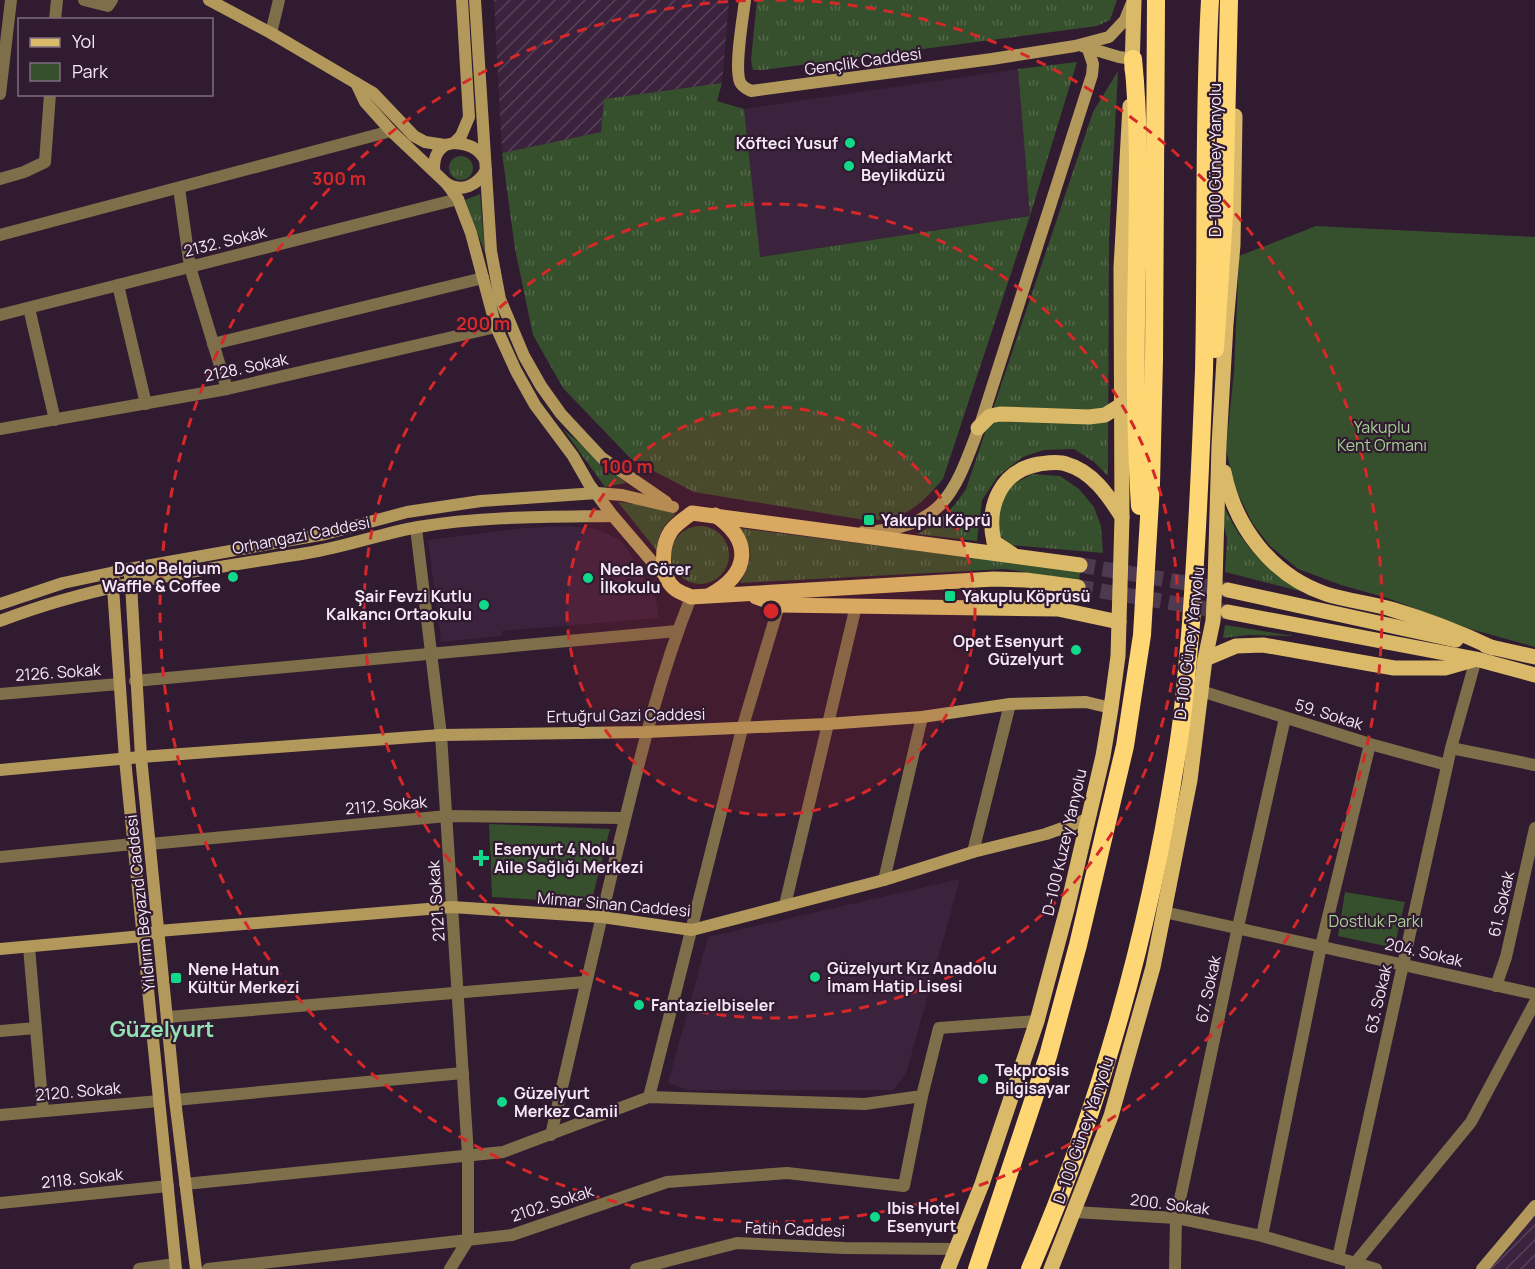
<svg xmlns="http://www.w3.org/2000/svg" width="1535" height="1269" viewBox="0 0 1535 1269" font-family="Manrope,sans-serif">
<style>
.built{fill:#3b223d}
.industrial{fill:url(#industrial-furrows)}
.grass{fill:url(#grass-tufts)}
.park{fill:#364f2c}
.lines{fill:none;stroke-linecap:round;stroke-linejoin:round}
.primary-tunnel{stroke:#4e3a4f;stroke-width:15;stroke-dasharray:15 8;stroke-linecap:butt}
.street{stroke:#7e6e49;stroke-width:12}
.secondary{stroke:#b2995b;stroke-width:12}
.primary{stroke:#daba69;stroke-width:15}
.highway{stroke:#fed774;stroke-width:18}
.ring{fill:none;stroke:#d62828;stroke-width:3;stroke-dasharray:10 8}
.poi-dot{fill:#11d98a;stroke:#301b31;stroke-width:2}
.labels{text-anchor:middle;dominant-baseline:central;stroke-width:4.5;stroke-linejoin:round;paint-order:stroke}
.street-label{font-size:16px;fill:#f6e8f6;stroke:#301b31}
.poi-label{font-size:16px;font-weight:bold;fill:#f6e8f6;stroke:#301b31;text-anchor:start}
.park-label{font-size:16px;fill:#a4d092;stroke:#301b31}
.district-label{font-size:22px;font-weight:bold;fill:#93e1b4;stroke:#301b31}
.centre{fill:#d62828;stroke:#301b31;stroke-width:3}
.ring-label{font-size:18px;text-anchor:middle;font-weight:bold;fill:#d62828;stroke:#301b31;stroke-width:4.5;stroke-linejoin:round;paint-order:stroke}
</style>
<defs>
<pattern id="industrial-furrows" width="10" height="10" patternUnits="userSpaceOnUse" patternTransform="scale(1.5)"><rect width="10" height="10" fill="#3b223d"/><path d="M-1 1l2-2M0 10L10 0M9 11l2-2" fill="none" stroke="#58425a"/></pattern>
<pattern id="grass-tufts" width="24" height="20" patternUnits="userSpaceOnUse" patternTransform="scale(1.5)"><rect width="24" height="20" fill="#364f2c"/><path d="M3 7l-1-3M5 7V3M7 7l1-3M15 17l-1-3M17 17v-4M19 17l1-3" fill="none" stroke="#54684b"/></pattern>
</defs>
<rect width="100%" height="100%" fill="#301b31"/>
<g class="built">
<path d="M 1018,69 L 1030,216 L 759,257 L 744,109 Z"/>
<path d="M 569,526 L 596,529 L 618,539 L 626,547 L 642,575 L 654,590 L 659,618 L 502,631 L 502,636 L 441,642 L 428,540 L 525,528 Z"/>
<path d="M 960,879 L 906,1074 L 893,1090 L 689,1090 L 668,1083 L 708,937 Z"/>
</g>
<g class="industrial">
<path d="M 494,0 L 729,0 L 722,83 L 604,99 L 601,132 L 502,153 Z"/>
<path d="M 1535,1200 L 1535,1269 L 1482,1269 Z"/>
</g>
<g class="grass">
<path d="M 757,0 L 1117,0 L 1110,20 L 1097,26 L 763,70 L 753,70 L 751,60 Z"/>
<path d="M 1077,62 L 1030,216 L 943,479 C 918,507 910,516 871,521 L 694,492 L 631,459 L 563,388 L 533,335 L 515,249 L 502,153 L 601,132 L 604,99 L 722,83 L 717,101 L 744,109 L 760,257 L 1030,216 L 1018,69 Z"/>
<path d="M 1118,71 L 1109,238 L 1108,476 L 1094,462 L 1074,449 L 1044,450 L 1023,457 L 998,476 L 982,500 L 977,541 L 917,534 C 940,522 951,511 966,489 L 1093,112 Z"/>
<circle cx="461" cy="168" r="12"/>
<path d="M 480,194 L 485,253 L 465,200 Z"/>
<path d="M 563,429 L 626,483 L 605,487 Z"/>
<path d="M 1033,474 L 1060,476 L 1079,489 L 1094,507 L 1101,526 L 1103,553 L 1011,545 L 999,535 C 998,527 995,514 997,506 C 1001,489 1019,481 1033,474 Z"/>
<path d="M 618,502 L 645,505 L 676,514 C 662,527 659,532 657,551 Z"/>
<path d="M 1223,505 C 1229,515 1234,528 1242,538 C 1260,564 1285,578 1312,594 L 1225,572 L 1227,539 L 1222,518 Z"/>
<circle cx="700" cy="555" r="29"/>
<path d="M 739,528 L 1080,571 L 1079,581 L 1005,569 L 740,583 C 753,557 755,553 739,528 Z"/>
<path d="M 1225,625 L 1294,636 L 1248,635 L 1223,638 Z"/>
</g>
<g class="park">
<path d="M 1316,226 L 1535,237 L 1535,647 L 1467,628 L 1387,598 L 1341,585 L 1298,569 L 1270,546 L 1253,524 L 1233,484 L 1226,448 L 1234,372 L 1239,256 Z"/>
<path d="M 489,824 L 610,829 L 591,903 L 492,897 Z"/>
<path d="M 1345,892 L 1405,902 L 1396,940 L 1390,947 L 1338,936 Z"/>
</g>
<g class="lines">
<g class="primary-tunnel">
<path d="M 1080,565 L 1228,590"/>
<path d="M 1078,587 L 1226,612"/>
</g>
<g class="street">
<path d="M 84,0 L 108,6 L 112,0"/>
<path d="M 55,20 L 57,0"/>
<path d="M 271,33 L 279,0"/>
<path d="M 0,94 L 11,0"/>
<path d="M 0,179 L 24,172 L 45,162 L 50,94"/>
<path d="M 179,188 L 190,267 L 227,389"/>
<path d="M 0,235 L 391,131"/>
<path d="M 118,285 L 146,404"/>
<path d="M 29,308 L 55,420"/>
<path d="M 0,315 L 458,199"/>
<path d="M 213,344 L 483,278"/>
<path d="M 0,429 L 227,389 L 496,327"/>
<path d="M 416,528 L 441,735 L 468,1155 L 468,1240 L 450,1269"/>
<path d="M 135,681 L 677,631"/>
<path d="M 1201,691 L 1370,744 L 1447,765"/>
<path d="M 0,694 L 119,684"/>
<path d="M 1370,744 L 1321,946 L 1262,1236 L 1376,1269"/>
<path d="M 1451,748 L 1535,765"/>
<path d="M 150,844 L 447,816 L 625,818"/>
<path d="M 973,852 L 1010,704"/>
<path d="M 0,857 L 133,844"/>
<path d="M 884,880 L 922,717"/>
<path d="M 785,905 L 856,606"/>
<path d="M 1164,912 L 1535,994"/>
<path d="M 29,947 L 43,1111"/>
<path d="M 1496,986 L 1506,957 L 1535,828"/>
<path d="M 168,1017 L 585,982"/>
<path d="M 0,1031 L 36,1028"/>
<path d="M 649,1097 L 742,729 L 779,605"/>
<path d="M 175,1100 L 463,1073"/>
<path d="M 0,1115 L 159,1101"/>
<path d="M 551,1135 C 572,1043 594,951 615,860 C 637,771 657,682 691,597"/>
<path d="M 185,1184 L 503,1152 L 649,1097 L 865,1104 L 922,1096 L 939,1028 L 1037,1021"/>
<path d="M 0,1203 L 168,1186"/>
<path d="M 1074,1212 L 1176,1218 L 1262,1236"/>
<path d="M 1338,1258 L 1451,748 L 1476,659"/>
<path d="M 1351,1268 L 1471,1122 L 1535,1002"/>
<path d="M 139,1269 L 175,1264"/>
<path d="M 208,1269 L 512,1235 L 667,1182 L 787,1173 L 904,1186 L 922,1096"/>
<path d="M 636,1269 L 737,1243 L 844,1248 L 955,1249"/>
<path d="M 1175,1269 L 1176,1218 L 1238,927 L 1285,718"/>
</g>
<g class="secondary">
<path d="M 209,0 L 271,33 L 373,93 L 414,136 L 425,142 L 445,145 L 454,143 L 461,136 L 469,117 L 462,0"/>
<path d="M 475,0 L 491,251 L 500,299 L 524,356 L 541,386 L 561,414 L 602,458 L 666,502"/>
<path d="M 745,0 C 743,18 734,67 740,82 C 742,87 747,89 751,91 L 992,59 L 1075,46 L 1109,37 L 1125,20 L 1131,5"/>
<path d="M 1082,46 L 1119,57 L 1133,59"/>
<path d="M 356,83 L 365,102 L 391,131 L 447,184 C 462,193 478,185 486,170"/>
<path d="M 454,143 C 468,144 478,147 485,160"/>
<path d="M 434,171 C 434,160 435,152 445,145"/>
<path d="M 447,184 L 458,199 L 471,233 L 496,327 L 516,371 L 535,405 L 573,456 L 589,484 L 613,516 L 666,578"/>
<path d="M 863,532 C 946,528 955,491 981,422 L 1092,75 L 1093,64 L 1087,46"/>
<path d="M 129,569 L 131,584 L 141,757 L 175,1100 L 196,1269"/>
<path d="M 114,572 L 113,588 L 125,759 L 176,1269"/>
<path d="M 0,604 L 63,583 L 129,569 L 325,534 L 407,512 L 481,501 L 597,493 L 622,495 L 673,507"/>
<path d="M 0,621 C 97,583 204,570 307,553 C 344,547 380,534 418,527 C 482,516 548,517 613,516"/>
<path d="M 0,770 L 141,757 L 441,735 L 646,732 L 827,724 L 922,717 L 1010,704 L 1086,702 L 1111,708"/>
<path d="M 0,949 L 143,936 L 158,931 L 452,907 L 602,917 L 692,930 L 884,880 L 973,852 L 1046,834 L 1088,819"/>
<path d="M 1482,1269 L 1535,1206"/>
</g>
<g class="primary">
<path d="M 1132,70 L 1134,0"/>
<path d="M 978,428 L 990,416 L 1000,414 L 1089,417 L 1105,415 L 1121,405"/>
<path d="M 1224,472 C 1235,527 1272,576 1326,594 C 1348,601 1372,603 1394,610 C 1428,620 1461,633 1493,648"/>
<path d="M 1012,554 L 994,542 C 986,507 1000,471 1039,464 C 1047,463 1058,461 1066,464 C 1092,471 1108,495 1122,517"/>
<path d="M 1078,587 L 1026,580 L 994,579 L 691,597 C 685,594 678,592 674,588 C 660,576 661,546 671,531 C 676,524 685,518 692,513 L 1080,565"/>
<path d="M 1228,590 L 1456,640"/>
<path d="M 710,595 C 750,573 753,541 715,515"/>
<path d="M 756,597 L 779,605 L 1058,609 L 1119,622"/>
<path d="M 1228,612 L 1476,659 L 1535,675"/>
<path d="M 1486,646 L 1535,657"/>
<path d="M 1205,659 L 1236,646 L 1263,645 L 1394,668 L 1445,668 L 1473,660"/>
<path d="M 948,1269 L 982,1184 L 1037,1021 L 1067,909 L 1103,756 L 1111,708 L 1118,656 L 1122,518 L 1121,268 L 1130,106"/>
<path d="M 1051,1269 L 1111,1116 L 1153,967 L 1190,780 L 1205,659 L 1213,621 L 1215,583 L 1219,445 L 1226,324 L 1233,245 L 1235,116"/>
</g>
<g class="highway">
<path d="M 1133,59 C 1140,128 1138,196 1137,264 C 1135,345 1135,426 1140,506"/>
<path d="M 1215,349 L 1224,216 L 1229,0"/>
<path d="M 977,1269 L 1048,1056 L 1078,945 L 1125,746 L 1142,635 L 1151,484 L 1154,360 L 1156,0"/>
<path d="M 1030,1269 C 1104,1098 1153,917 1180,733 C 1185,697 1188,659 1191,623 C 1197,539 1201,454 1204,370 C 1207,247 1203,123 1210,0"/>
</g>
</g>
<circle cx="771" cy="611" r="204" fill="#d62828" fill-opacity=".12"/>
<g class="ring">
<circle cx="771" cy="611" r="204"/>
<circle cx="771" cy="611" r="407"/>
<path d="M776 0A611 611 0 1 1 766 0"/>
</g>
<g class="poi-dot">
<circle cx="850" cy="143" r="6"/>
<circle cx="849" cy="166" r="6"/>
<rect x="863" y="514" width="12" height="12" rx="3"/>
<circle cx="233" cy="577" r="6"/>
<circle cx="588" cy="578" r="6"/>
<rect x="944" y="590" width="12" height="12" rx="3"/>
<circle cx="484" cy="605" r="6"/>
<circle cx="1076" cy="650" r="6"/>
<path d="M478 849h6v6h6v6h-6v6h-6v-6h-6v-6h6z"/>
<circle cx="815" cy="977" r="6"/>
<rect x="170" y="972" width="12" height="12" rx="3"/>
<circle cx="639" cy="1005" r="6"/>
<circle cx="983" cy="1079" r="6"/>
<circle cx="502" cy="1102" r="6"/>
<circle cx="875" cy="1217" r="6"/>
</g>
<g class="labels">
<g class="street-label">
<text transform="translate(863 61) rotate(-8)">Gençlik Caddesi</text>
<text transform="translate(1215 160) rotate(-90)">D-100 Güney Yanyolu</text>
<text transform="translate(225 241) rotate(-14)">2132. Sokak</text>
<text transform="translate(246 367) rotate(-12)">2128. Sokak</text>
<text transform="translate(301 535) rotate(-11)">Orhangazi Caddesi</text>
<text transform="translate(1189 643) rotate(-83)">D-100 Güney Yanyolu</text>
<text transform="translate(58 672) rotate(-4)">2126. Sokak</text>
<text transform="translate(1329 714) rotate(17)">59. Sokak</text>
<text transform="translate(626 715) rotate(-1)">Ertuğrul Gazi Caddesi</text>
<text transform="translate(386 805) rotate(-5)">2112. Sokak</text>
<text transform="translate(1064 842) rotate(-77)">D-100 Kuzey Yanyolu</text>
<text transform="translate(436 901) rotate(-94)">2121. Sokak</text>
<text transform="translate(140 903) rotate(-96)">Yıldırım Beyazıd Caddesi</text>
<text transform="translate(614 904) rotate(5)">Mimar Sinan Caddesi</text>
<text transform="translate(1501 904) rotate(-77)">61. Sokak</text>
<text transform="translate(1424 952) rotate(13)">204. Sokak</text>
<text transform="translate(1208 989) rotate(-78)">67. Sokak</text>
<text transform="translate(1378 999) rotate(-77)">63. Sokak</text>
<text transform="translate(78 1091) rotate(-5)">2120. Sokak</text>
<text transform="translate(1083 1130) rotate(-71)">D-100 Güney Yanyolu</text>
<text transform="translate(82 1178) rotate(-6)">2118. Sokak</text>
<text transform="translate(552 1203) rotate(-18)">2102. Sokak</text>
<text transform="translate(1170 1204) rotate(7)">200. Sokak</text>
<text transform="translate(795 1229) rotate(2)">Fatih Caddesi</text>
</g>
<g class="poi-label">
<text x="838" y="143" text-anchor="end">Köfteci Yusuf</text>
<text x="861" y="157">MediaMarkt<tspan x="861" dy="18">Beylikdüzü</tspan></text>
<text x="881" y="520">Yakuplu Köprü</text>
<text x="221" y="568" text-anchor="end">Dodo Belgium<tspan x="221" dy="18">Waffle &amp; Coffee</tspan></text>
<text x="600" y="569">Necla Görer<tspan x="600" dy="18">İlkokulu</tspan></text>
<text x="472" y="596" text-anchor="end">Şair Fevzi Kutlu<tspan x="472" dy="18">Kalkancı Ortaokulu</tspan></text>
<text x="962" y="596">Yakuplu Köprüsü</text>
<text x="1064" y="641" text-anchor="end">Opet Esenyurt<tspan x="1064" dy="18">Güzelyurt</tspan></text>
<text x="494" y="849">Esenyurt 4 Nolu<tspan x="494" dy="18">Aile Sağlığı Merkezi</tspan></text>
<text x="827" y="968">Güzelyurt Kız Anadolu<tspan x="827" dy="18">İmam Hatip Lisesi</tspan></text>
<text x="188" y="969">Nene Hatun<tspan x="188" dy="18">Kültür Merkezi</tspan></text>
<text x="651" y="1005">Fantazielbiseler</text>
<text x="995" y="1070">Tekprosis<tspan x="995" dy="18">Bilgisayar</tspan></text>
<text x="514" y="1093">Güzelyurt<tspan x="514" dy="18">Merkez Camii</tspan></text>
<text x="887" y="1208">Ibis Hotel<tspan x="887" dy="18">Esenyurt</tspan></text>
</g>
<g class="park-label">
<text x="1382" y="427">Yakuplu<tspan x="1382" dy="18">Kent Ormanı</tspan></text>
<text x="1376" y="921">Dostluk Parkı</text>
</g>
<g class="district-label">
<text x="162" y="1029">Güzelyurt</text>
</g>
</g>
<circle cx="771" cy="611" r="9" class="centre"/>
<g class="ring-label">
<text x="339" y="185">300 m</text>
<text x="483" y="330">200 m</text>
<text x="627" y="473">100 m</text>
</g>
<rect x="18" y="18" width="195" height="78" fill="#301b31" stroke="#7f6d80" stroke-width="1.5"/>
<rect x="30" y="38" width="30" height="9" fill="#daba69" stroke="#7f6d80" stroke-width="1.5"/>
<text x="72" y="48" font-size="18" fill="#f6e8f6">Yol</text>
<rect x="30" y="63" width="30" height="18" fill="#364f2c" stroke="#7f6d80" stroke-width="1.5"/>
<text x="72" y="78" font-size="18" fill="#f6e8f6">Park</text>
</svg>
